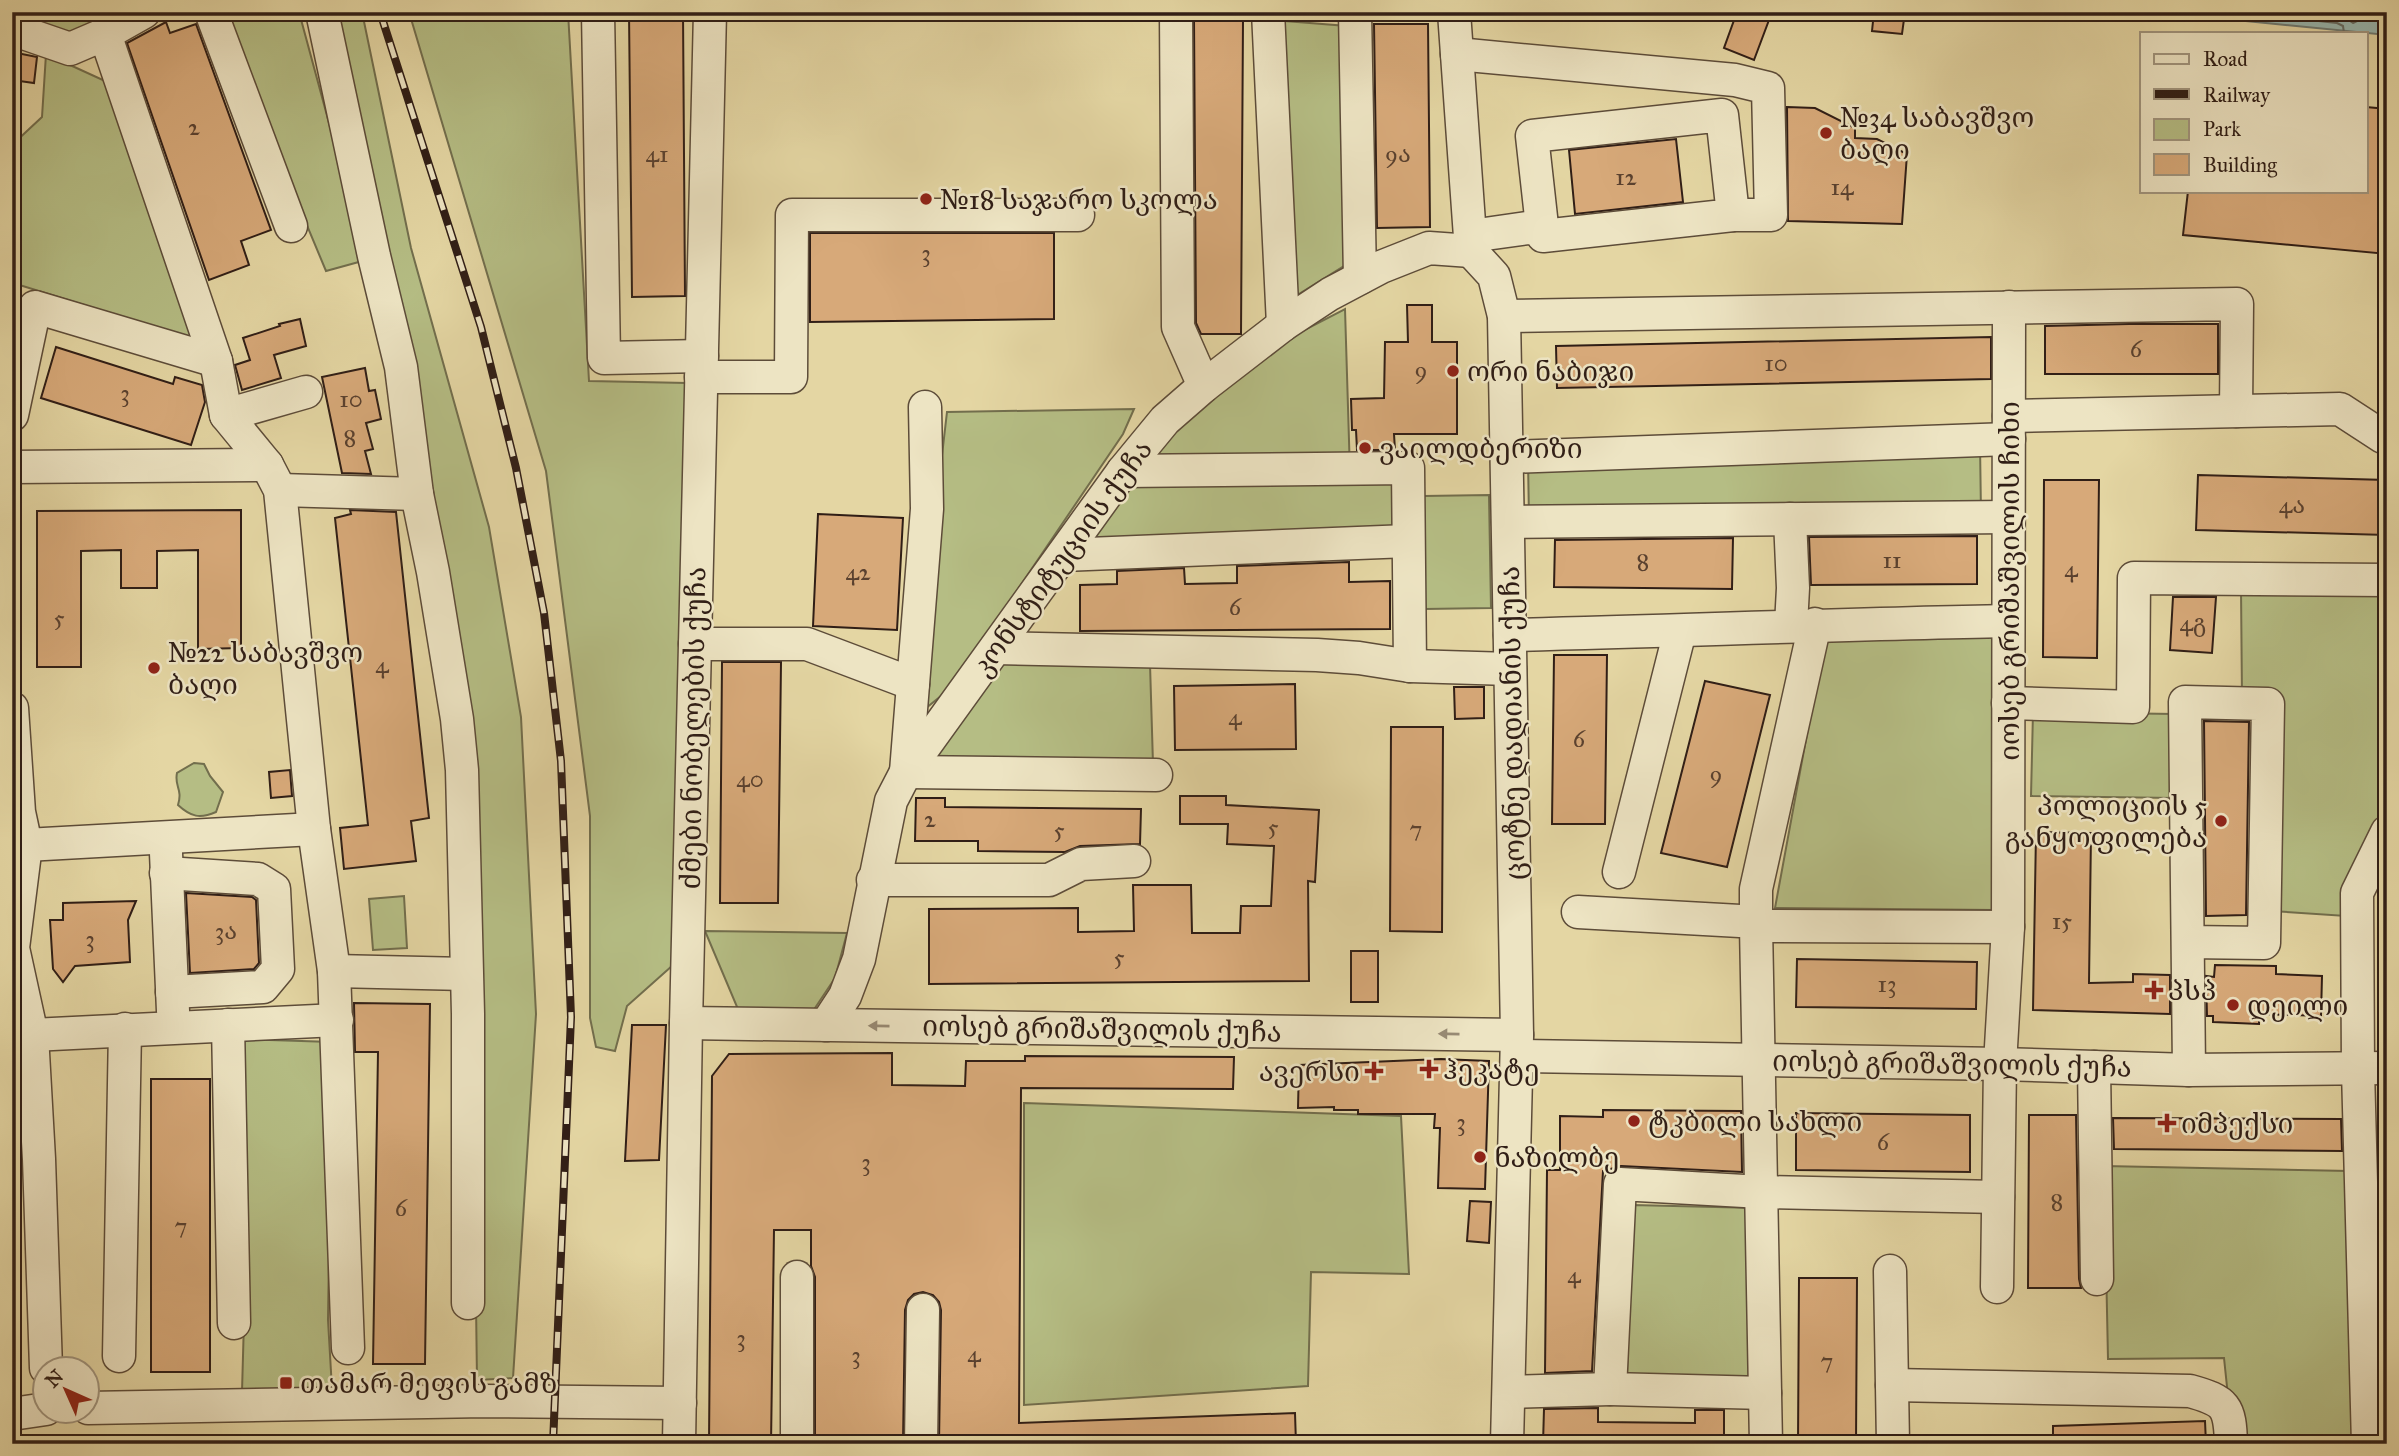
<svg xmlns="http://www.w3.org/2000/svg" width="2399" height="1456" viewBox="0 0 2399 1456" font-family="'IM FELL Great Primer','Noto Serif Georgian',serif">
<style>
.green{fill:#b5bd84;stroke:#726e4d;stroke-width:2}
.water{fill:#98b7af;stroke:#6e7a72;stroke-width:2}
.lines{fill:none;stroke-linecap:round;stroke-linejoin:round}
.shore{stroke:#646a62;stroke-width:2}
.building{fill:#d7a979;stroke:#301e16;stroke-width:2}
.minor-casing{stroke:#5d4c39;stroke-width:35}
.minor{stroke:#ede4c3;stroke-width:32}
.rail-casing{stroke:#301e16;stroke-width:8}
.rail{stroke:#ede4c3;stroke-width:5;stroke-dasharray:16;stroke-linecap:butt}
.oneway{fill:#988b75}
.poi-dot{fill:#8f2418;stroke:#ede4c3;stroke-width:2.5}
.labels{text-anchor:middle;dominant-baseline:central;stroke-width:5;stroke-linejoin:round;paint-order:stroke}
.number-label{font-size:24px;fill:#5a412f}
.poi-label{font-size:28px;fill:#301e16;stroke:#ede4c3;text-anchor:start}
.street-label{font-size:28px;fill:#301e16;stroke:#ede4c3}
</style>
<rect width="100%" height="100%" fill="#e4d6a3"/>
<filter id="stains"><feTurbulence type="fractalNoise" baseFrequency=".00286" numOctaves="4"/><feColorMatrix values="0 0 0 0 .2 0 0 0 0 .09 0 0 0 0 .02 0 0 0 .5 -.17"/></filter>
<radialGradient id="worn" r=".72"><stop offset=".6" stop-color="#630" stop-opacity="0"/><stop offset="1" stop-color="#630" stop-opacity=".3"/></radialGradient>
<g class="green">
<path d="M 12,12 L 119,12 L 64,38 L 12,17 Z"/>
<path d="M 218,12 L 299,12 L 366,260 L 326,271 Z"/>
<path d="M 330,12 L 362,12 L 411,248 L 489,527 L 521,717 L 536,1014 L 513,1378 L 477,1380 L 469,771 Z"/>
<path d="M 409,12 L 568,12 L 589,381 L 687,383 L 682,957 L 627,1006 L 615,1051 L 596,1047 L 590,1018 L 590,816 L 546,471 Z"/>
<path d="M 1272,20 L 1347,26 L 1352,261 L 1286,302 Z"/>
<path d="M 46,54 L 116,86 L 200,341 L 13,283 L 12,145 L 42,117 Z"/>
<path d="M 1345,309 L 1350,473 L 1399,475 L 1397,531 L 1084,544 L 1184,415 L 1285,340 Z"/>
<path d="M 1134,409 L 1123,434 L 951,688 L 916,716 L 914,698 L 947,412 Z"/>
<path d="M 1980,444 L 1981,514 L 1529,519 L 1528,460 Z"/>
<path d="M 1489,495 L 1491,608 L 1425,609 L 1424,496 Z"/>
<path d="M 2241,589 L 2387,590 L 2387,709 L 2385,711 L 2386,802 L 2355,867 L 2346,916 L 2272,911 L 2276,699 L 2242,698 Z"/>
<path d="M 1825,636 L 1996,637 L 1996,910 L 1775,908 Z"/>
<path d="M 994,662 L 1150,664 L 1153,764 L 930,761 Z"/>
<path d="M 2033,712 L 2175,714 L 2174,798 L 2031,796 Z"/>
<path d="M 194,763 L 204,764 L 210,776 L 223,792 L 216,812 C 200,819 191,817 178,805 C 183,789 174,786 177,773 Z"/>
<path d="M 404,896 L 407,948 L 373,950 L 369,899 Z"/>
<path d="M 705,931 L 847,933 L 835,978 L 813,1011 L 740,1014 Z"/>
<path d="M 234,1039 L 332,1042 L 328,1320 L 332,1389 L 242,1392 L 244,1320 Z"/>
<path d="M 1024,1103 L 1401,1116 L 1409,1274 L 1311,1272 L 1308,1386 L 1024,1405 Z"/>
<path d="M 2104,1166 L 2349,1171 L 2352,1444 L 2233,1444 L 2224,1358 L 2108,1359 Z"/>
<path d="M 1632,1205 L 1757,1208 L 1752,1378 L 1627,1375 Z"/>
</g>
<path class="water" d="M 2195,12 L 2387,12 L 2387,35 L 2206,17 Z"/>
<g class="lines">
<g class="shore">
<path d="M 2233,12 L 2337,23 L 2343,26 L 2344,33"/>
<path d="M 2319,12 L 2341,15 L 2353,23 L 2365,17 L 2387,19"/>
</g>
</g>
<g class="building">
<path d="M 629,12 L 683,12 L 685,296 L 632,297 Z"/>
<path d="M 1737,12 L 1772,12 L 1754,60 L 1724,48 Z"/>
<path d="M 1874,12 L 1905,12 L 1902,34 L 1872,31 Z"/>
<path d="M 1194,20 L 1243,20 L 1241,334 L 1201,334 L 1196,323 Z"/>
<path d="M 166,22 L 170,33 L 196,24 L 271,230 L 241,241 L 249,265 L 209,280 L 127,43 Z"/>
<path d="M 1374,24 L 1428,24 L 1430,227 L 1377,228 Z"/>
<path d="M 12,52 L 37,57 L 34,83 L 12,80 Z"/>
<path d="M 1787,107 L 1815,108 L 1855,128 L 1855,138 L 1877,139 L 1907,154 L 1902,224 L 1788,221 Z"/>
<path d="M 2366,107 L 2387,109 L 2387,254 L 2183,235 L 2188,191 L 2366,191 Z"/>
<path d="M 1676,139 L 1683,202 L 1575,214 L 1569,150 Z"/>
<path d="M 810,233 L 1054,233 L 1054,319 L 810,322 Z"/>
<path d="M 1407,305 L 1432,305 L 1432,342 L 1457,342 L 1457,434 L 1394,434 L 1395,450 L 1357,450 L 1356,430 L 1352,430 L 1351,399 L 1384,398 L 1385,342 L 1408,342 Z"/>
<path d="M 300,319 L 306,346 L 274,355 L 281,378 L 242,390 L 235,365 L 250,360 L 243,338 L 280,326 L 279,324 Z"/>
<path d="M 2129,324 L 2218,324 L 2218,374 L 2045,374 L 2045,326 Z"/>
<path d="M 1991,337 L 1991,379 L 1557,388 L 1556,346 Z"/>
<path d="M 56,347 L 173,384 L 175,377 L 202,385 L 205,402 L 191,445 L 41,398 Z"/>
<path d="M 365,368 L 369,391 L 375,390 L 381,419 L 366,423 L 373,449 L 365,451 L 371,474 L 342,473 L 322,377 Z"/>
<path d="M 2198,475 L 2387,480 L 2387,535 L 2196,530 Z"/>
<path d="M 2044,480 L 2099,480 L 2097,658 L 2043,657 Z"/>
<path d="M 241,510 L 241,648 L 198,649 L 198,550 L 157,551 L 157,588 L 121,588 L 121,550 L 81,551 L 81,667 L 37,667 L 37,511 Z"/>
<path d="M 350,510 L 396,512 L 429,818 L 411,821 L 416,861 L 344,869 L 340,828 L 368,825 L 335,518 L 351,514 Z"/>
<path d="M 818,514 L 903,518 L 897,630 L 813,626 Z"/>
<path d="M 1977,536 L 1977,584 L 1811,585 L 1809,537 Z"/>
<path d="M 1733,538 L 1732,589 L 1554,587 L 1555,540 Z"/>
<path d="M 1349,562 L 1349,582 L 1390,581 L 1390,629 L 1080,631 L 1080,585 L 1117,584 L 1117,571 L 1184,568 L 1185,584 L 1237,583 L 1237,566 Z"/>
<path d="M 2173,597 L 2216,597 L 2212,653 L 2170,650 Z"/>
<path d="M 1554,655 L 1607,655 L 1605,824 L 1552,824 Z"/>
<path d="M 722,662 L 781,662 L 778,903 L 720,903 Z"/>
<path d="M 1705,681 L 1770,695 L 1727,867 L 1661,853 Z"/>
<path d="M 1295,684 L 1296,749 L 1175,750 L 1174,686 Z"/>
<path d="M 1454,687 L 1484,687 L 1484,718 L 1455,719 Z"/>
<path d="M 2204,721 L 2249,722 L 2246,915 L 2206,916 Z"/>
<path d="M 1391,727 L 1443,727 L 1442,932 L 1390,931 Z"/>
<path d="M 290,770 L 292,796 L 271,798 L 269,772 Z"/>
<path d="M 1180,796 L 1226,796 L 1226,805 L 1319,810 L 1315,882 L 1308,881 L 1309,981 L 929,984 L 929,909 L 1078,908 L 1078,932 L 1134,931 L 1133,885 L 1191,885 L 1192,933 L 1240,933 L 1241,906 L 1271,906 L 1274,846 L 1227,844 L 1228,824 L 1180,824 Z"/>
<path d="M 916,798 L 945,798 L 945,807 L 1141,809 L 1140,844 L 1080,846 L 1065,852 L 978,851 L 978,841 L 915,841 Z"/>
<path d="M 2036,832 L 2091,833 L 2089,983 L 2133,982 L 2133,974 L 2170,975 L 2170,1014 L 2033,1010 Z"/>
<path d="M 186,893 L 252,897 L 256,900 L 259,963 L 254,969 L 190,973 Z"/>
<path d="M 136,901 L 128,920 L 130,962 L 75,966 L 63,982 L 53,969 L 50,920 L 63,920 L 63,903 Z"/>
<rect x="1351" y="951" width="27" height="51"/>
<path d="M 1797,959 L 1977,962 L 1976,1009 L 1796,1007 Z"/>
<path d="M 2215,965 L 2276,966 L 2276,974 L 2322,976 L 2321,1016 L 2259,1014 L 2259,1024 L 2213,1022 L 2213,1016 L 2207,1016 L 2206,976 L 2214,977 Z"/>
<path d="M 354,1003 L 430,1004 L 425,1364 L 373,1364 L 378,1052 L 355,1052 Z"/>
<path d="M 632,1025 L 666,1025 L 659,1160 L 625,1161 Z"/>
<path d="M 892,1053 L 892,1085 L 965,1086 L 966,1061 L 1025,1061 L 1025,1056 L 1234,1057 L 1233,1089 L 1021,1088 L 1019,1423 L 1295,1413 L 1296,1444 L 939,1444 L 941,1310 L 939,1302 L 933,1295 L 923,1292 L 914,1294 L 908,1300 L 905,1310 L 903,1444 L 815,1444 L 815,1277 L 811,1266 L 811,1230 L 774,1230 L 771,1444 L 709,1444 L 712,1076 L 729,1054 Z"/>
<path d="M 1441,1059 L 1489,1061 L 1485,1189 L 1438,1188 L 1440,1128 L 1434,1128 L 1435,1114 L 1358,1114 L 1358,1110 L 1334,1110 L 1334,1107 L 1298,1108 L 1299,1065 Z"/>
<rect x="151" y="1079" width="59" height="293"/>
<path d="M 1603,1110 L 1741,1111 L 1742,1172 L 1621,1166 L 1603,1171 L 1592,1371 L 1545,1373 L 1547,1170 L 1560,1170 L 1560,1116 L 1603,1117 Z"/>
<path d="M 1796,1113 L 1970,1115 L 1970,1172 L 1796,1170 Z"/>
<path d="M 2029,1115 L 2076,1115 L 2079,1279 L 2081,1288 L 2028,1288 Z"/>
<path d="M 2113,1118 L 2341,1119 L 2342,1151 L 2114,1149 Z"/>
<path d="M 1470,1201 L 1491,1202 L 1489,1243 L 1467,1241 Z"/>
<path d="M 1799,1278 L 1857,1278 L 1856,1444 L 1798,1444 Z"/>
<path d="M 1598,1408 L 1598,1422 L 1695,1423 L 1695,1410 L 1724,1410 L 1724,1444 L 1543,1444 L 1544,1409 Z"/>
<path d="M 2205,1421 L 2206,1444 L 2053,1444 L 2053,1426 Z"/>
</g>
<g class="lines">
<g class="minor-casing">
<g id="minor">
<path d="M 211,12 L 291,226"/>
<path d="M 322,12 L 374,256 L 401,367 L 417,494 L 433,572 L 457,719 L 462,770 L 468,1014 L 468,1303"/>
<path d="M 598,12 L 604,358 L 702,356"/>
<path d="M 1176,12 L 1178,327 L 1204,386"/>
<path d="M 1268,12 L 1283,325"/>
<path d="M 1355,12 L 1360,278"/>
<path d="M 1454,12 L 1471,251 L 1494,276 L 1504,316 L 1517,1035 L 1507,1444"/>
<path d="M 12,29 L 70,49 L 105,34 L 216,361 L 226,415 L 267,465 L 280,490 L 314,829 L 334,971 L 348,1348"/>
<path d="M 105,34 L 144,12"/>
<path d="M 1457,54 L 1735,80 L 1768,88 L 1771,215 L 1733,215"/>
<path d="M 1471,236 L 1542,226 L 1532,136 L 1722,115 L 1733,215 L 1543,236 L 1542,226"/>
<path d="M 1504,316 L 2237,304 L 2236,411"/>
<path d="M 701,377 L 791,377 L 792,215 L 1078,215"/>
<path d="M 925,407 L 927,509 L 906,772 L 1156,775"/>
<path d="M 12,415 L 35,307 L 216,361"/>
<path d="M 226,415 L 306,392"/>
<path d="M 2009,416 L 2340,409 L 2383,437 L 2387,437"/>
<path d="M 1507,457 L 2009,439"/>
<path d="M 12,467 L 267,465"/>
<path d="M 1123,471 L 1408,468 L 1410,666"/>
<path d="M 280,490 L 417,494"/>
<path d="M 1790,519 L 1793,588 L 1791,625"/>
<path d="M 1508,522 L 2008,517"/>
<path d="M 1063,555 L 1408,541"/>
<path d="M 1815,624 L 1756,889 L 1756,926 L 2008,927"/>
<path d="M 1510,635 C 1676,631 1842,624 2008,621"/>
<path d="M 695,644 L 807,644 L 913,684"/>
<path d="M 996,648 L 1317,655 L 1359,658 L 1410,666 L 1510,669"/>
<path d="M 2008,703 L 2133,707 L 2134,578 L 2387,580"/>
<path d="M 12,708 L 19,812 L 26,845 L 13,948 L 32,1035 L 39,1159 L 46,1368"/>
<path d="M 26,845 L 314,829"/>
<path d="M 166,853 L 173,1011"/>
<path d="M 1619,872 L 1680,631"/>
<path d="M 166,873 L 258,879 L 274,889 L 278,969 L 263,987 L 172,992"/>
<path d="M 873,880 L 1049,880 L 1081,864 L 1134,861"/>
<path d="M 1578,912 L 1740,921 L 1755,919"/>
<path d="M 1756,926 L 1766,1444"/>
<path d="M 2188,942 L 2264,943 L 2268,704 L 2185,702 L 2189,1070"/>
<path d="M 334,971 L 466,974"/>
<path d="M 686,1023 L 1517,1035"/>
<path d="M 228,1025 L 234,1323"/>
<path d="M 826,1025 L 845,996 L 859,959 L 891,801 L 906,772 L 1123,471 L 1165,420 L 1204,386 L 1283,325 L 1330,294 L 1381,267 L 1429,248 L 1471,251"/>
<path d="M 32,1035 L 337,1020"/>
<path d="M 1517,1056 L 2000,1064 L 2189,1070 L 2387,1068"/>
<path d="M 2094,1067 L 2097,1279"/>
<path d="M 1890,1271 L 1893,1444"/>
<path d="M 1997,1287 L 2000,1064 L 2008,927 L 2009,307"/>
<path d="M 119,1356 L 125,1029"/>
<path d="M 1892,1385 L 2190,1391 C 2226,1401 2230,1406 2231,1444"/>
<path d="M 1509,1392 L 1610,1389"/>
<path d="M 1765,1393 L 1610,1389 L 1620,1184 L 1762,1192 L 1998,1197"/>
<path d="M 88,1408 L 485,1401 L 680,1403"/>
<path d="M 12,1414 L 46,1409"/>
<path d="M 679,1444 L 686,1023 L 710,12"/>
<path d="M 797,1444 L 797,1277"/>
<path d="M 921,1444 L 923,1310"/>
<path d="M 2368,1444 L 2358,1070 L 2357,893 L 2387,832"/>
</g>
</g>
<use href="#minor" class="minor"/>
<g class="rail-casing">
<path id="rail" d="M 380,12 L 481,327 L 516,468 L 544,613 L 561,761 L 571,1017 L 553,1444"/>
</g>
<use href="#rail" class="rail"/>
</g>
<defs><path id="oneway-solid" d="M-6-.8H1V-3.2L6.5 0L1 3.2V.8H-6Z" transform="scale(1.75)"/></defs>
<g class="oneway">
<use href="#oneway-solid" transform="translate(879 1026) rotate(-179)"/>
<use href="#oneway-solid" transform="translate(1449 1034) rotate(-179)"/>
</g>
<g class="poi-dot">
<circle cx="1826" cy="133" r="7"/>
<circle cx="926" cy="199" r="7"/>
<circle cx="1453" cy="371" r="7"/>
<circle cx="1365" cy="448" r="7"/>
<circle cx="154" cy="668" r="7"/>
<circle cx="2221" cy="821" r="7"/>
<path d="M2150.5 979.5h7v7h7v7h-7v7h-7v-7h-7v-7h7z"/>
<circle cx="2233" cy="1005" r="7"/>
<path d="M1425.5 1058.5h7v7h7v7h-7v7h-7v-7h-7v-7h7z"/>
<path d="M1370.5 1060.5h7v7h7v7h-7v7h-7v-7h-7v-7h7z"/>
<circle cx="1634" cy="1121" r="7"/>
<path d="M2163.5 1112.5h7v7h7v7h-7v7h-7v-7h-7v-7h7z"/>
<circle cx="1480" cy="1157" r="7"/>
<rect x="279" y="1376" width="14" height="14" rx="3.5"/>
</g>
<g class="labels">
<g class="number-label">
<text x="194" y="127">2</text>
<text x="657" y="154">41</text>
<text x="1398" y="154">9ა</text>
<text x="1626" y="177">12</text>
<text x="1842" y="187">14</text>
<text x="926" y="253">3</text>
<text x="2136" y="349">6</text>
<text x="1776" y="363">10</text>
<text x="1421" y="370">9</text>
<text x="125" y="393">3</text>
<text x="351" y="399">10</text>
<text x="350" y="438">8</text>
<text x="2292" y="505">4ა</text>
<text x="1892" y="560">11</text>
<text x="1643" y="562">8</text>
<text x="2071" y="569">4</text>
<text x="858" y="572">42</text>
<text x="1235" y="607">6</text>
<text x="59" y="618">5</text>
<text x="2193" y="623">4გ</text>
<text x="382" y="665">4</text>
<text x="1235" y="717">4</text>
<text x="1579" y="739">6</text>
<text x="1716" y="774">9</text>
<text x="750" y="779">40</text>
<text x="930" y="819">2</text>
<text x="1273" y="827">5</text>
<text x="1416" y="829">7</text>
<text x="1059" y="830">5</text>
<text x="2062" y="921">15</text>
<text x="226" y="931">3ა</text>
<text x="90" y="939">3</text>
<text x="1119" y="957">5</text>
<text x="1887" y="984">13</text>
<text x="1461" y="1122">3</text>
<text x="1883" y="1142">6</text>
<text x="866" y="1162">3</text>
<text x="2057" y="1202">8</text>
<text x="401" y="1208">6</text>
<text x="181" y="1226">7</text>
<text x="1574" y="1275">4</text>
<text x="741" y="1338">3</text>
<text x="974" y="1354">4</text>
<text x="856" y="1355">3</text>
<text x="1827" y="1361">7</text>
</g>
<g class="poi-label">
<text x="1840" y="117">№34 საბავშვო<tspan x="1840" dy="32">ბაღი</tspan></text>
<text x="940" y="199">№18 საჯარო სკოლა</text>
<text x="1467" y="371">ორი ნაბიჯი</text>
<text x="1379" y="448">ვაილდბერიზი</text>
<text x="168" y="652">№22 საბავშვო<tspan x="168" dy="32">ბაღი</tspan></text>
<text x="2207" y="805" text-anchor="end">პოლიციის 5<tspan x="2207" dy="32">განყოფილება</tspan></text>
<text x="2168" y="990">პსპ</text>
<text x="2247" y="1005">დეილი</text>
<text x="1443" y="1069">ჰეკატე</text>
<text x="1360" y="1071" text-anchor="end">ავერსი</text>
<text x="1648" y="1121">ტკბილი სახლი</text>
<text x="2181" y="1123">იმპექსი</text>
<text x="1494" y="1157">ნაზილბე</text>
<text x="300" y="1383">თამარ მეფის გამზ</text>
</g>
<g class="street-label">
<text transform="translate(1062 558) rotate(-54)">კონსტიტუციის ქუჩა</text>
<text transform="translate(2009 581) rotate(-90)">იოსებ გრიშაშვილის ჩიხი</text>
<text transform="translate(1512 723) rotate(-91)">ცოტნე დადიანის ქუჩა</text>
<text transform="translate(693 728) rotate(-89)">ძმები ნობელების ქუჩა</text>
<text transform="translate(1102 1029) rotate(1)">იოსებ გრიშაშვილის ქუჩა</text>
<text transform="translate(1952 1064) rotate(1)">იოსებ გრიშაშვილის ქუჩა</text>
</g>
</g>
<rect width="2399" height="1456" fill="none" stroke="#e4d6a3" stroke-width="42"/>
<rect x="14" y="14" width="2371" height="1428" fill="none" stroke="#301e16" stroke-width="3.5"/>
<rect x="21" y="21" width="2357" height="1414" fill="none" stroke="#301e16" stroke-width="2"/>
<rect x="2140" y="32" width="228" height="161" fill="#ede4c3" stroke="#a1957e" stroke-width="2"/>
<rect x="2154" y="54" width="35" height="10" fill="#ede4c3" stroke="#a1957e" stroke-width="2"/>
<text x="2203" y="66" font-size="21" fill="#301e16">Road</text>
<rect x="2154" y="89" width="35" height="10" fill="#301e16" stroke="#a1957e" stroke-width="2"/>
<text x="2203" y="102" font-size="21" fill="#301e16">Railway</text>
<rect x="2154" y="119" width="35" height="21" fill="#b5bd84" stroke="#a1957e" stroke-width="2"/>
<text x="2203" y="136" font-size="21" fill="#301e16">Park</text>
<rect x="2154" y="154" width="35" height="21" fill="#d7a979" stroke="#a1957e" stroke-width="2"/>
<text x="2203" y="172" font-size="21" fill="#301e16">Building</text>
<g transform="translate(66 1390) rotate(315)"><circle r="33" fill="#ede4c3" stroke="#a1957e" stroke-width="2"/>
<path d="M0-5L12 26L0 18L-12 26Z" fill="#8f2418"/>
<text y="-10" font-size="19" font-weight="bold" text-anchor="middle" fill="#301e16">N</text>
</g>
<rect width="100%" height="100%" filter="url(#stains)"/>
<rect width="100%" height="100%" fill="url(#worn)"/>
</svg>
